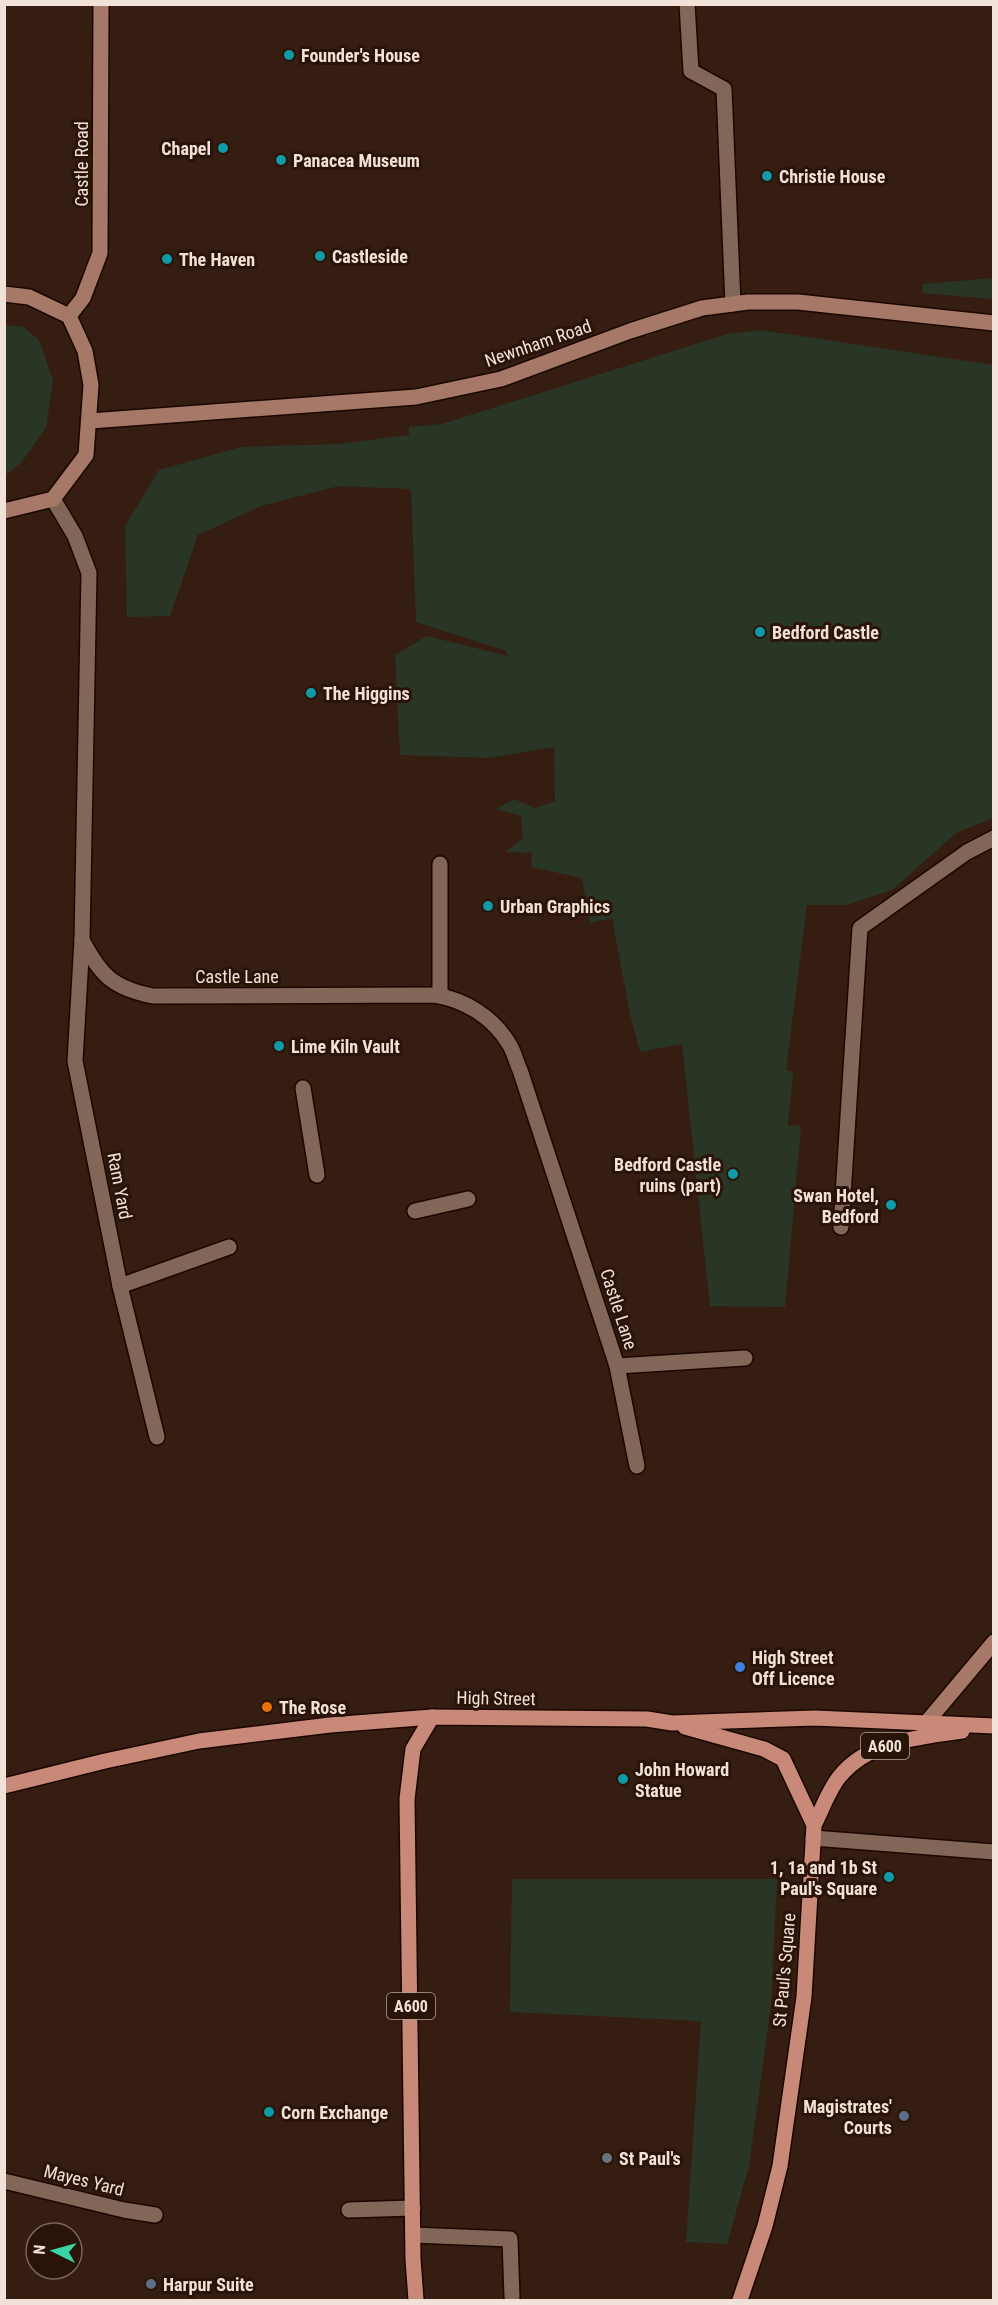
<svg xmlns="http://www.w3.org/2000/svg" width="998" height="2305" viewBox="0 0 998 2305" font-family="'Roboto Condensed',sans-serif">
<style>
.green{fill:#293626}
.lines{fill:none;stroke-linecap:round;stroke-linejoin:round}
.lane-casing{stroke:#1b0700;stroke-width:18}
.street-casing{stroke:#1b0700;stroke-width:18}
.secondary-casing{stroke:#1b0700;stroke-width:18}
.primary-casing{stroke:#1b0700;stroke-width:18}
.lane{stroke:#826657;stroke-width:15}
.street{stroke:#826657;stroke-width:15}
.secondary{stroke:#a57868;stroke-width:15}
.primary{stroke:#c88979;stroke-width:15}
.culture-dot{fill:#0f9aa8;stroke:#2a1408;stroke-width:2}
.shop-dot{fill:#3f7fe0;stroke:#2a1408;stroke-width:2}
.food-dot{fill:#e8710a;stroke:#2a1408;stroke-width:2}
.service-dot{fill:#5c6f8a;stroke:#2a1408;stroke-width:2}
.worship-dot{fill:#6b7280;stroke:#2a1408;stroke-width:2}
.labels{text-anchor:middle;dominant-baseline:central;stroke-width:6;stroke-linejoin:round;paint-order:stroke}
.shield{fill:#2a1408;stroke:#b5a49a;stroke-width:1.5}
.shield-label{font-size:16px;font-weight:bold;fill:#f1e1d8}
.poi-label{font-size:18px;font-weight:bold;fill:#f1e1d8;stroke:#2a1408;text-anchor:start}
.street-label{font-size:18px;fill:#f1e1d8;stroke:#2a1408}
</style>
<rect width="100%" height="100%" fill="#351d11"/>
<g class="green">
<path d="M 993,278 L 993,299 L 921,293 L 923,284 Z"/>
<path d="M 5,325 L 23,327 L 39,340 L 53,381 L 46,428 L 21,463 L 5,475 Z"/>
<path d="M 761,330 L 993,365 L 993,818 L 956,833 L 892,890 L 846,905 L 807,905 L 786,1070 L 793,1072 L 788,1125 L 801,1126 L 785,1307 L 710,1306 L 682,1044 L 640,1052 L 630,1014 L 612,918 L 590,923 L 582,878 L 531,867 L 532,853 L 505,852 L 523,838 L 521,816 L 496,809 L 514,799 L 535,808 L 555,801 L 554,747 L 489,758 L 400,755 L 395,655 L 427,636 L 508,656 L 506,651 L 416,622 L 411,489 L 339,486 L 261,506 L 198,535 L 170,616 L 127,617 L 125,526 L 159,470 L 241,447 L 338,444 L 409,435 L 409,427 L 442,424 L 727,334 Z"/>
<path d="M 512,1879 L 777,1879 L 771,2005 L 749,2166 L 727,2244 L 686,2242 L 701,2021 L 510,2012 Z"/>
</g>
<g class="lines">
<g class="lane-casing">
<g id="lane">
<path d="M 687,4 L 691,71 L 724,89 L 733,304"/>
<path d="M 440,864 L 440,996"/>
<path d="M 303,1088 L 317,1175"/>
<path d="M 415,1211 L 468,1199"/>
<path d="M 841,1227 L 860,928 L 967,852 L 994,838"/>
<path d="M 120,1286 L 229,1247"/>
<path d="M 813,1838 L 994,1852"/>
<path d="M 4,2181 L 124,2210 L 155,2215"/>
<path d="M 349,2210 L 413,2208"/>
<path d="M 413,2235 L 510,2239 L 512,2297"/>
</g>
</g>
<g class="street-casing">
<g id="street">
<path d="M 53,499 L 75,536 L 89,573 L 82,940 L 75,1061 L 120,1286 L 157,1437"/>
<path d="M 82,940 C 101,976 113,988 153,996 L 435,995 C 465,1000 493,1017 509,1044 C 514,1051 516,1062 520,1070 L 617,1366 L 637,1466"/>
<path d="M 617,1366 L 745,1358"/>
</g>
</g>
<g class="secondary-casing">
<g id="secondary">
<path d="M 4,294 L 29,297 L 69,316 L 85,351 L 91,385 L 86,455 L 53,499 L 4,511"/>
<path d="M 69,316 L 83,298 L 100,253 L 101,4"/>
<path d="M 90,421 L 416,397 L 501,379 L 630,331 L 702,308 L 748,302 L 798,302 L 994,323"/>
<path d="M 926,1723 L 994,1642"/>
</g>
</g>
<g class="primary-casing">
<g id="primary">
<path d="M 685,1727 L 764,1749 L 783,1759 L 814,1825 L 804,1997 L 780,2166 L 765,2226 L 740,2300"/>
<path d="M 4,1786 L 105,1761 L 199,1741 L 330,1725 L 432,1717 L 647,1719 L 672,1723 L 815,1718 L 994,1726"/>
<path d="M 814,1825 C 822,1810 829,1789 840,1776 C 870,1740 918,1738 962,1731"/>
<path d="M 416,2300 L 413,2259 L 407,1799 L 413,1749 L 432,1717"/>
</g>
</g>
<use href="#lane" class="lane"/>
<use href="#street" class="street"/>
<use href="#secondary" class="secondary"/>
<use href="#primary" class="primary"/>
</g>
<g class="culture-dot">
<circle cx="289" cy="55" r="6"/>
<circle cx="223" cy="148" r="6"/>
<circle cx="281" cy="160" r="6"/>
<circle cx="767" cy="176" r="6"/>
<circle cx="320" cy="256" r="6"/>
<circle cx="167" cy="259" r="6"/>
<circle cx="760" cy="632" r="6"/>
<circle cx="311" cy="693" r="6"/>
<circle cx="488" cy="906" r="6"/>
<circle cx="279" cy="1046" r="6"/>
<circle cx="733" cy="1174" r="6"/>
<circle cx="891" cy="1205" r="6"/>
<circle cx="623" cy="1779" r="6"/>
<circle cx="889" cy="1877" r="6"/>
<circle cx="269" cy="2112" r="6"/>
</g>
<circle class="shop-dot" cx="740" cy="1667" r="6"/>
<circle class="food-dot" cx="267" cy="1707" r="6"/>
<g class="service-dot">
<circle cx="904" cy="2116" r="6"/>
<circle cx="151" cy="2284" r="6"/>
</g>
<circle class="worship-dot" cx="607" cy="2158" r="6"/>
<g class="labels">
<g class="shield">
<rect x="861" y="1733" width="48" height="26" rx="4.5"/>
<rect x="387" y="1993" width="48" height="26" rx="4.5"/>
</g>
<g class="shield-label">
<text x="885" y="1746">A600</text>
<text x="411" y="2006">A600</text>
</g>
<g class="poi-label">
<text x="301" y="55">Founder's House</text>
<text x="211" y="148" text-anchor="end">Chapel</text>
<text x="293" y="160">Panacea Museum</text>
<text x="779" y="176">Christie House</text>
<text x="332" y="256">Castleside</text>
<text x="179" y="259">The Haven</text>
<text x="772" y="632">Bedford Castle</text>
<text x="323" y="693">The Higgins</text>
<text x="500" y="906">Urban Graphics</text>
<text x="291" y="1046">Lime Kiln Vault</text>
<text x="721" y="1164" text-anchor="end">Bedford Castle<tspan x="721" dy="21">ruins (part)</tspan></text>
<text x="879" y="1195" text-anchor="end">Swan Hotel,<tspan x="879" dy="21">Bedford</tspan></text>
<text x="752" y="1657">High Street<tspan x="752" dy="21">Off Licence</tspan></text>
<text x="279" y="1707">The Rose</text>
<text x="635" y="1769">John Howard<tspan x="635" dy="21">Statue</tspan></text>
<text x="877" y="1867" text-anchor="end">1, 1a and 1b St<tspan x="877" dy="21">Paul's Square</tspan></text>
<text x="892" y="2106" text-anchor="end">Magistrates'<tspan x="892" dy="21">Courts</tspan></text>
<text x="281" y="2112">Corn Exchange</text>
<text x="619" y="2158">St Paul's</text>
<text x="163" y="2284">Harpur Suite</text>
</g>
<g class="street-label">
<text transform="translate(81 164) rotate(-90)">Castle Road</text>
<text transform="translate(538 343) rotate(-19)">Newnham Road</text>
<text x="237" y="976">Castle Lane</text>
<text transform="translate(120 1186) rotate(79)">Ram Yard</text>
<text transform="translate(619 1309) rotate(72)">Castle Lane</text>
<text transform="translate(496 1698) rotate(1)">High Street</text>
<text transform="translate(784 1970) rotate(-85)">St Paul's Square</text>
<text transform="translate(84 2180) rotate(14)">Mayes Yard</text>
</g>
</g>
<rect width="998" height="2305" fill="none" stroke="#f1e1d8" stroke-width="12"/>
<g transform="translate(54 2251) rotate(275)"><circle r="28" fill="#2a1408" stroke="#7a665b" stroke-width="1.5"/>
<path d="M0-4.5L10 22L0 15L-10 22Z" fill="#38d4a6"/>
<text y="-9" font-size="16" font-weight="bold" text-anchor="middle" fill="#f1e1d8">N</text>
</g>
</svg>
